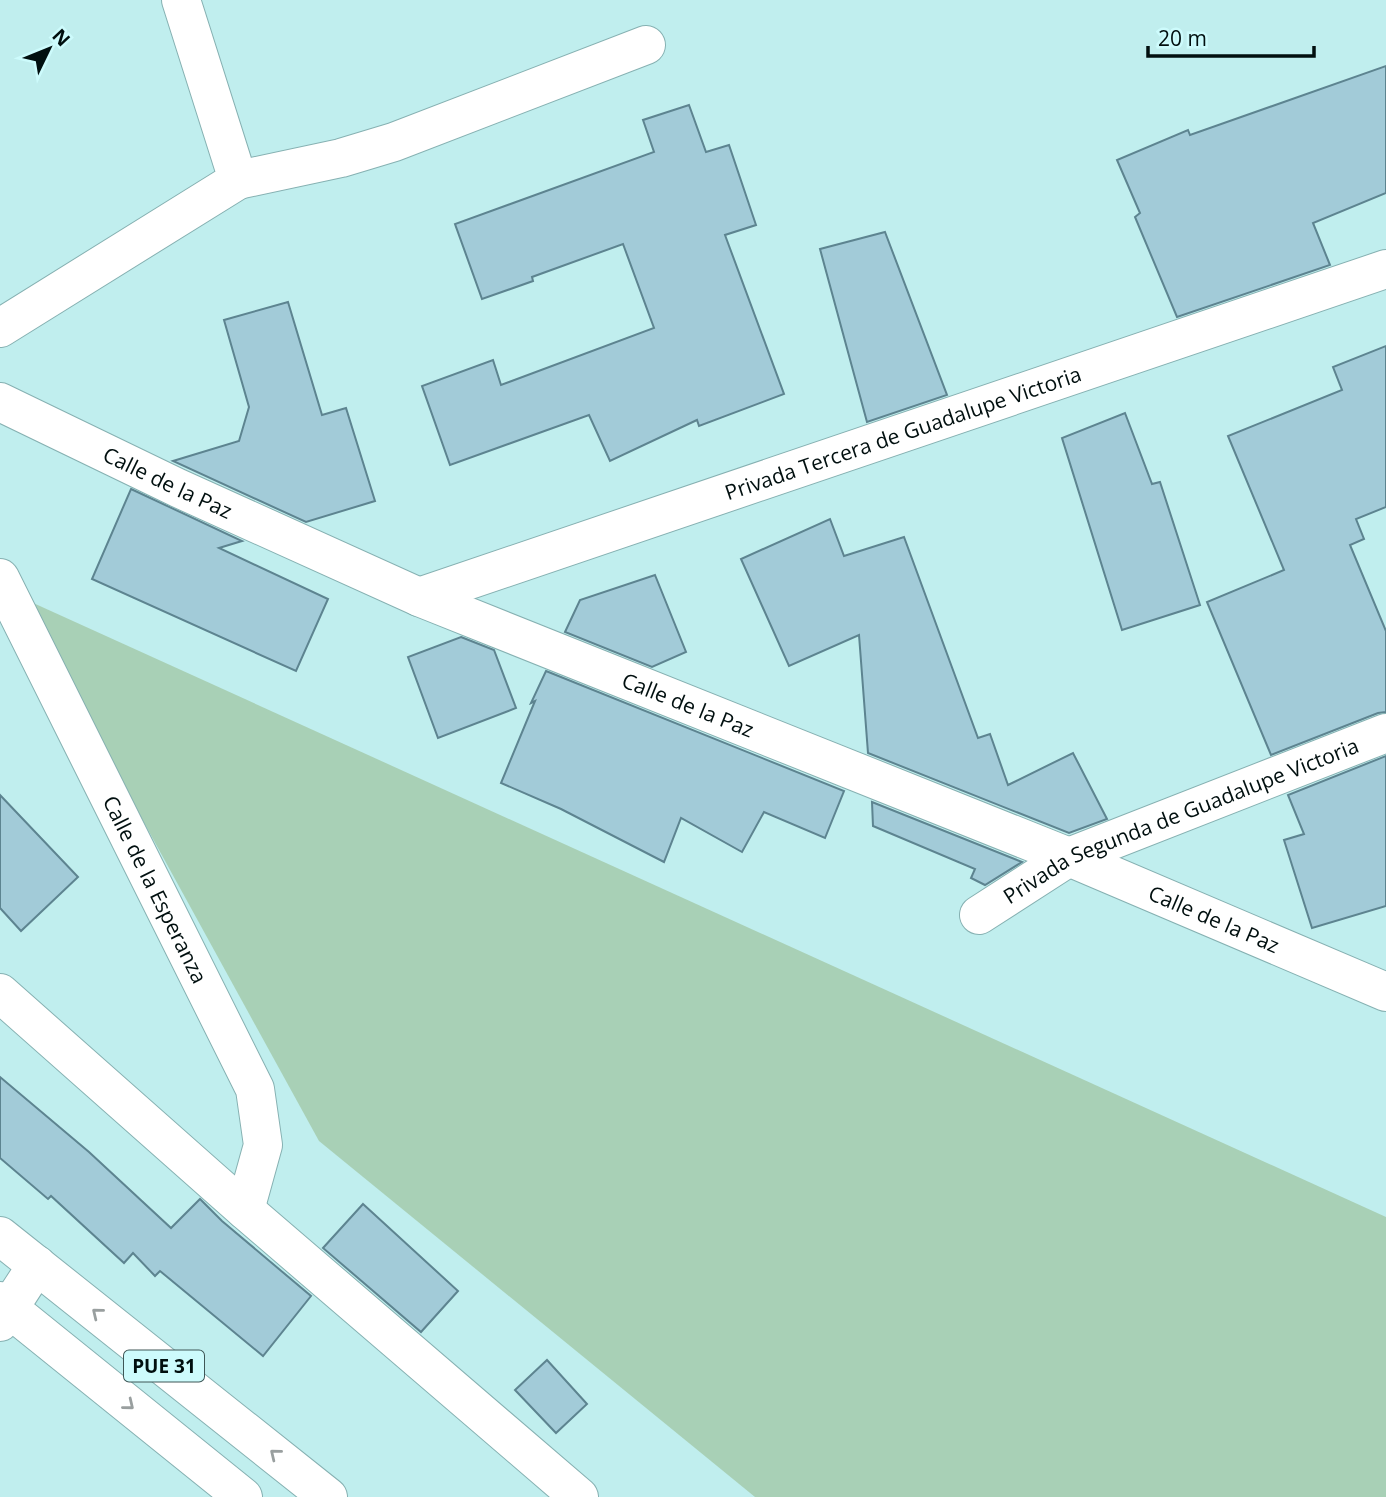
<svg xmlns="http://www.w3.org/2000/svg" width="1386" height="1497" viewBox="0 0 1386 1497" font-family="'Open Sans',sans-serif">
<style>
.green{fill:#a8d0b6}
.building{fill:#a2cbd8;stroke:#5d8490;stroke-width:2}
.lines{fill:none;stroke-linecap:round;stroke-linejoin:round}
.minor-casing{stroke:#86b1b2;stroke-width:40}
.major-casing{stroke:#86b1b2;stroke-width:40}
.minor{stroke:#fff;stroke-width:38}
.major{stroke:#fff;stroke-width:38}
.oneway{stroke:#999f9f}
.labels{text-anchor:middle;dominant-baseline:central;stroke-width:5;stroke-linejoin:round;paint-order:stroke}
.shield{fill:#cdfbfc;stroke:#3e5656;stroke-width:2}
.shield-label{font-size:19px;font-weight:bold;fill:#010f0f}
.street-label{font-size:21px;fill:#010f0f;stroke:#cdfbfc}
</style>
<rect width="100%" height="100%" fill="#c0eeee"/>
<path class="green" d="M 20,597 L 1386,1217 L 1386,1497 L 755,1497 L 319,1141 Z"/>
<g class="building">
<path d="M 1386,66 L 1386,193 L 1313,223 L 1330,265 L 1177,317 L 1135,217 L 1140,213 L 1117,160 L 1188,130 L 1190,135 Z"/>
<path d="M 689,105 L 706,152 L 729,145 L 756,225 L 725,235 L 784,394 L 699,426 L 697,420 L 610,461 L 589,415 L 450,465 L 422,386 L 493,360 L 501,385 L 654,328 L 623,244 L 532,277 L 533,281 L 482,299 L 455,224 L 654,152 L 643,120 Z"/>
<path d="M 885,232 L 947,395 L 867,422 L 820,249 Z"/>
<path d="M 288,302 L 322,415 L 346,408 L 375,501 L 306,522 L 173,461 L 239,441 L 249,407 L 224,320 Z"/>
<path d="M 1386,346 L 1386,507 L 1356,519 L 1364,539 L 1350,545 L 1386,631 L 1386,712 L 1378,713 L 1271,755 L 1207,602 L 1284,570 L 1228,436 L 1342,390 L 1333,367 Z"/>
<path d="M 1125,413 L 1152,484 L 1160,482 L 1200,605 L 1122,630 L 1062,438 Z"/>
<path d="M 131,489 L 242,541 L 219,548 L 328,599 L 296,671 L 92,579 Z"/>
<path d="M 830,519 L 844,556 L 904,537 L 978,738 L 990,734 L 1008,785 L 1073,753 L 1107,819 L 1069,833 L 868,753 L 859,635 L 789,666 L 741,559 Z"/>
<path d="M 655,575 L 686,652 L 652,667 L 565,632 L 580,600 Z"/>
<path d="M 461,637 L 494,650 L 516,708 L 438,738 L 408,657 Z"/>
<path d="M 546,671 L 844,791 L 825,838 L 764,812 L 742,852 L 681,818 L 664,862 L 561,809 L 501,783 L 535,701 L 531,703 Z"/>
<path d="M 1386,756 L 1386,906 L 1312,928 L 1284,840 L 1304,834 L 1288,795 Z"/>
<path d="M 0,795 L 78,877 L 21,931 L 0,908 Z"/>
<path d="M 872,802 L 1022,862 L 985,885 L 971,878 L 975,869 L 873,826 Z"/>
<path d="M 0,1077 L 89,1152 L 171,1228 L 200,1199 L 222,1221 L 311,1296 L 263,1356 L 160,1271 L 155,1276 L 133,1253 L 124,1263 L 51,1196 L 48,1199 L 0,1158 Z"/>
<path d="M 363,1204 L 458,1291 L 421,1332 L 323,1248 Z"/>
<path d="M 547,1360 L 587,1404 L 556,1433 L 515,1390 Z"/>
</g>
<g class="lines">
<g class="minor-casing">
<g id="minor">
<path d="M 238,180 L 341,158 L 394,142 L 646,45"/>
<path d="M 0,328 L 238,180 L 181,0"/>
<path id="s1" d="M 0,402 L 178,488 L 419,597 L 1069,857 L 1386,992"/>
<path id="s2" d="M 0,578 L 255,1089 L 263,1145 L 245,1210"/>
<path id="s3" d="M 419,597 L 1386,269"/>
<path id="s4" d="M 979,915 L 1069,857 L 1386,733"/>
<path d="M 0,993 L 245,1210 L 579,1497"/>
<path d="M 0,1322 L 37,1265"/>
</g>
</g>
<g class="major-casing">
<g id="major">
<path d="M 0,1236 L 328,1497"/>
<path d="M 0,1301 L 243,1497"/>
</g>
</g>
<use href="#minor" class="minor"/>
<use href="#major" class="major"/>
</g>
<defs><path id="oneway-chevron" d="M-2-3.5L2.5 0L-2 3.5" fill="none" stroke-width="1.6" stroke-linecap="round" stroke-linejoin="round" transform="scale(1.75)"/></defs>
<g class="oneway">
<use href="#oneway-chevron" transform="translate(97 1313) rotate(-141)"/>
<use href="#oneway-chevron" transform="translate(129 1405) rotate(39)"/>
<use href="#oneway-chevron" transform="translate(275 1454) rotate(-141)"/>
</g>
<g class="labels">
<rect class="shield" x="124" y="1350.5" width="80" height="31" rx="5"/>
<g class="shield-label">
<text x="164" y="1366">PUE 31</text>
</g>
<g class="street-label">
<text stroke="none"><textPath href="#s3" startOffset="511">Privada Tercera de Guadalupe Victoria</textPath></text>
<text stroke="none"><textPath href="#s1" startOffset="186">Calle de la Paz</textPath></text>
<text stroke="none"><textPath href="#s1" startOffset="752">Calle de la Paz</textPath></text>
<text stroke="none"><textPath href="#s4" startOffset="224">Privada Segunda de Guadalupe Victoria</textPath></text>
<text stroke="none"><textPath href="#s2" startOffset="348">Calle de la Esperanza</textPath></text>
<text stroke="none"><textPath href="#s1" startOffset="1320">Calle de la Paz</textPath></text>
</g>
</g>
<g transform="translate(49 49) rotate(47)" stroke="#cdfbfc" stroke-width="5" paint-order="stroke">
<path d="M0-5L12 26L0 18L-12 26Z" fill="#010f0f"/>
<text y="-10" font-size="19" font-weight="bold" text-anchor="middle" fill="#010f0f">N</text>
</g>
<path d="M1148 46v10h166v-10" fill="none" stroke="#010f0f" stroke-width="3.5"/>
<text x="1158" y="46" font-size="21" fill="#010f0f" stroke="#cdfbfc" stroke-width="5" paint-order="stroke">20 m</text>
</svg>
